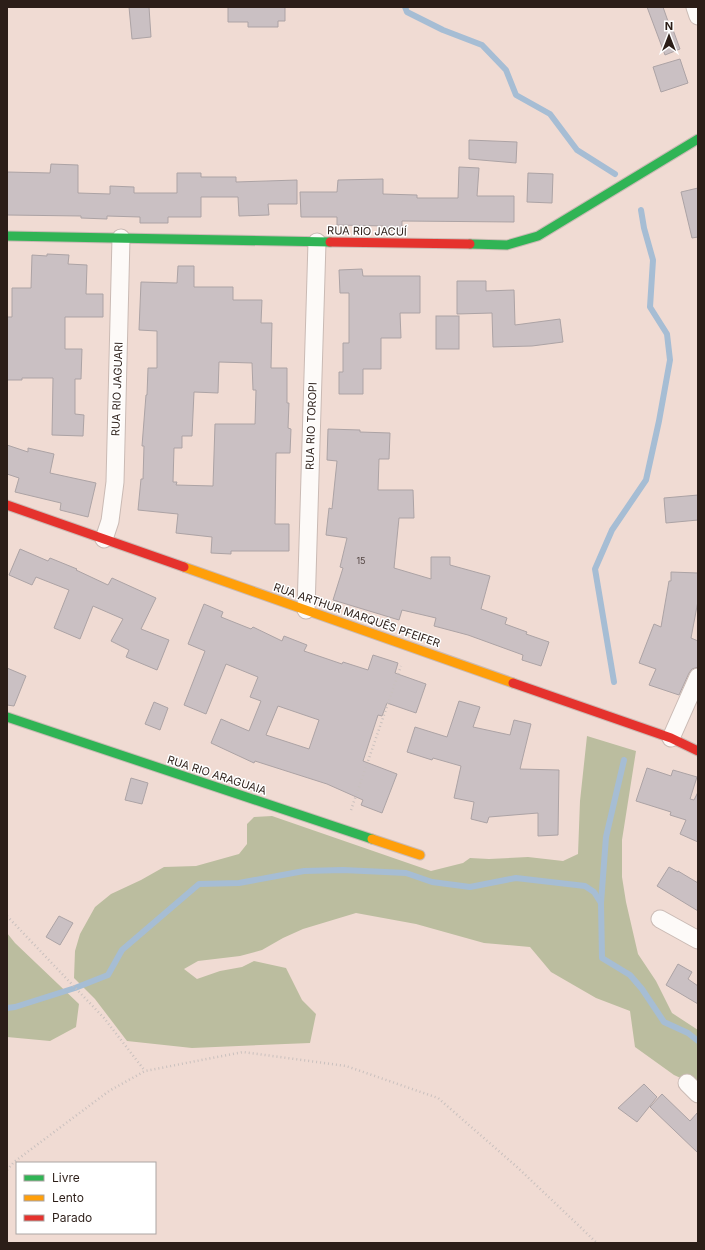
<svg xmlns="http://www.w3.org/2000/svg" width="705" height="1250" viewBox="0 0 705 1250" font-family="Inter,sans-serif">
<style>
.forest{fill:#bbbd9f}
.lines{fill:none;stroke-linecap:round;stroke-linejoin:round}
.stream{stroke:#a6bdd4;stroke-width:6}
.building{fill:#cac0c3;stroke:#aca3a5;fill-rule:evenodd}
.street-casing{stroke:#cabab4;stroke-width:19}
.fast-casing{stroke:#cabab4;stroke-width:11}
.slow-casing{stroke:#cabab4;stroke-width:11}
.jam-casing{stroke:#cabab4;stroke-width:11}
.path{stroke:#c9c0be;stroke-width:2.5;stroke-dasharray:1 3;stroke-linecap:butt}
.street{stroke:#fdfaf8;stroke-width:17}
.fast{stroke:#30b455;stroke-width:9}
.slow{stroke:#ff9f0a;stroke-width:9}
.jam{stroke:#e5322d;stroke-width:9}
.labels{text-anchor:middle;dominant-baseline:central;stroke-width:3;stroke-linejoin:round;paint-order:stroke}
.number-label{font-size:9px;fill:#544643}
.street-label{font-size:11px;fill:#2c1e18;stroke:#fff}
</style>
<rect width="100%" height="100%" fill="#f0dbd3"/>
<g class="forest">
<path d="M 587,736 L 636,751 L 622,840 L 622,877 L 626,902 L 638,954 L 656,981 L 672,1013 L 698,1030 L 698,1086 L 674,1075 L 635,1047 L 630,1011 L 596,998 L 551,972 L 530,947 L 484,943 L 416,924 L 356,913 L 303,929 L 283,938 L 262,950 L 240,956 L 198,961 L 184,969 L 197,979 L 220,971 L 242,967 L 254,961 L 286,968 L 302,1000 L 316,1014 L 310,1043 L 192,1048 L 127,1041 L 95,999 L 74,978 L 75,951 L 80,934 L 95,907 L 111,894 L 141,880 L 164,867 L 196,866 L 239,854 L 247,844 L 247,824 L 254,817 L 272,816 L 431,871 L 463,863 L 470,858 L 489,859 L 528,857 L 563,861 L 578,854 L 580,801 Z"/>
<path d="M 7,933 L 15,943 L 79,1004 L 76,1027 L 50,1041 L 7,1037 Z"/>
</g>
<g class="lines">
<g class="stream">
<path d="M 405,7 L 407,12 L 443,30 L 482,45 L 506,70 L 516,95 L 550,114 L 577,150 L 615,174"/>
<path d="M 614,682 L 595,569 L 612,530 L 646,480 L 659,421 L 670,360 L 667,334 L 650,307 L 653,260 L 644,228 L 641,210"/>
<path d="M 601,903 L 606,837 L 624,760"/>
<path d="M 7,1008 L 15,1007 L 75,988 L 108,975 L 122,950 L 199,884 L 239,883 L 304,871 L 343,870 L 406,873 L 432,882 L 470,887 L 516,878 L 585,886 L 594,892 L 601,903 L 602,958 L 630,975 L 642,989 L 664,1022 L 688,1033 L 698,1041"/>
</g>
</g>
<g class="building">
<path d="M 129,7 L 149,7 L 151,37 L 132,39 Z"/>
<path d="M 228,7 L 285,7 L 285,21 L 278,21 L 278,27 L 248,27 L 248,22 L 228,22 Z"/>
<path d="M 647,7 L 663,7 L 670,27 L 672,27 L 680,49 L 665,55 Z"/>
<path d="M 680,59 L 688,83 L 661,92 L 653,67 Z"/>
<path d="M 469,140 L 517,142 L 516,163 L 469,159 Z"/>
<path d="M 51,164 L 78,165 L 78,193 L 110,194 L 110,186 L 134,187 L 134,193 L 177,193 L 177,173 L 201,173 L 201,177 L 236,177 L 236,182 L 297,180 L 297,204 L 268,204 L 269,215 L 239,216 L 238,197 L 201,197 L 201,217 L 168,217 L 168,223 L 140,223 L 140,217 L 107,216 L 107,219 L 81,218 L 81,216 L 7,215 L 7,172 L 50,173 Z"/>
<path d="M 459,167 L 479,168 L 477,196 L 514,196 L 514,222 L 402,221 L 402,231 L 386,230 L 386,226 L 337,225 L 337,217 L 301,217 L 300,192 L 337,192 L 338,180 L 383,179 L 383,194 L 417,195 L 417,198 L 458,198 Z"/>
<path d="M 528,173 L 553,174 L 552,203 L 527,202 Z"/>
<path d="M 698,188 L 698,237 L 692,238 L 681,192 Z"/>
<path d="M 47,254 L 69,255 L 68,264 L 87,265 L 86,294 L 103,294 L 103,317 L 65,317 L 65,349 L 82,349 L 81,379 L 75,379 L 75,414 L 84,415 L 83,436 L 52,435 L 53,378 L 22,378 L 22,380 L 7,380 L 7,317 L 12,317 L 12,288 L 31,288 L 32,255 L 47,256 Z"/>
<path d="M 178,266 L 194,266 L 194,287 L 233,287 L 233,300 L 262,300 L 261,323 L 272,323 L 271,368 L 287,368 L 287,403 L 289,403 L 288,428 L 291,429 L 290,453 L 276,453 L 275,524 L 289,524 L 289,551 L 231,551 L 231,554 L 211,553 L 212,537 L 176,533 L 178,514 L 138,510 L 141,479 L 143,479 L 144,446 L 142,446 L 146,395 L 147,395 L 148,368 L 157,368 L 157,331 L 139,330 L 141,282 L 177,283 ZM 219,362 L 252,363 L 253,390 L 256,390 L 255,424 L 215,424 L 213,486 L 176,485 L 177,482 L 173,482 L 174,448 L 182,448 L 182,436 L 192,436 L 194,392 L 218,393 Z"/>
<path d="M 362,269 L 363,276 L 420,276 L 420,313 L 400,313 L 401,338 L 381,338 L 381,369 L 363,369 L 363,394 L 339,394 L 339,372 L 343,372 L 343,343 L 349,343 L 349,293 L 340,293 L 339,270 Z"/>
<path d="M 457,281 L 486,281 L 486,291 L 514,290 L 515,325 L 560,319 L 563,342 L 532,346 L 493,347 L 492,313 L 457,314 Z"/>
<rect x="436" y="316" width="23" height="33"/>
<path d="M 328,429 L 360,430 L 360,432 L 390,433 L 389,459 L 379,459 L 378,490 L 413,490 L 414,518 L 399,518 L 394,568 L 431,579 L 431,557 L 450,557 L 450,565 L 490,576 L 481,609 L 507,618 L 505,624 L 527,632 L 526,634 L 549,642 L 541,666 L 522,660 L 523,655 L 468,635 L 434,626 L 436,618 L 402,610 L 399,620 L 333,600 L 343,568 L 340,567 L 347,538 L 326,535 L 329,508 L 332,509 L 337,461 L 327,460 Z"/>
<path d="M 7,445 L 28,452 L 28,448 L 54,454 L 50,473 L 96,483 L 88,517 L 60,510 L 61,503 L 15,492 L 19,478 L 7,474 Z"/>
<path d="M 698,495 L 698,520 L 666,523 L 664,498 Z"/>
<path d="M 20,549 L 48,561 L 50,558 L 77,569 L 76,570 L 108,585 L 112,578 L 156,598 L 141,629 L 169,640 L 157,670 L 126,657 L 129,650 L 111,641 L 123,619 L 93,606 L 80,639 L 54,628 L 69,590 L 36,577 L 32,585 L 9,575 Z"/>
<path d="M 671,572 L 698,573 L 698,601 L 691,638 L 698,641 L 698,667 L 692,669 L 689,673 L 679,695 L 649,685 L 656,669 L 639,663 L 654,624 L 661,627 L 669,581 L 671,581 Z"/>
<path d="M 204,604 L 223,612 L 221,617 L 251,629 L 253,627 L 282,641 L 284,636 L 307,645 L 304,651 L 342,664 L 343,662 L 368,670 L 373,655 L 398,663 L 395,673 L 426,684 L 416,713 L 387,703 L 382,716 L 378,715 L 363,761 L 397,774 L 382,813 L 361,805 L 363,800 L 327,784 L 255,761 L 254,763 L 211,743 L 221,719 L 249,731 L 261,701 L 250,697 L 258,677 L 226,664 L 206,714 L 184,705 L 205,651 L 188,644 ZM 278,706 L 319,720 L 309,749 L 266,735 Z"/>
<path d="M 7,668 L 26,676 L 14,706 L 7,705 Z"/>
<path d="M 459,701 L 480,707 L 473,727 L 510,735 L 514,720 L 531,724 L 520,769 L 559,770 L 558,835 L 538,836 L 538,813 L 489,817 L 487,823 L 471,819 L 474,802 L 454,798 L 461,766 L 433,758 L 432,760 L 407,752 L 415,727 L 447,737 Z"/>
<path d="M 154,702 L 168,708 L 160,730 L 145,724 Z"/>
<path d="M 647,768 L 671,776 L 673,770 L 697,777 L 690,799 L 694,800 L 698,792 L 698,842 L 680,834 L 686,820 L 670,815 L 671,812 L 636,801 Z"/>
<path d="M 131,778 L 148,783 L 142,804 L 125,800 Z"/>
<path d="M 669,867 L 678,872 L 678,871 L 698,883 L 698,911 L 657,886 Z"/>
<path d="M 59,916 L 73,923 L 60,945 L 46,937 Z"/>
<path d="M 678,964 L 692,972 L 688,979 L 698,986 L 698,1004 L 666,985 Z"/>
<path d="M 644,1084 L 657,1097 L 637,1122 L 618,1108 Z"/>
<path d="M 662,1094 L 690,1121 L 698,1112 L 698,1153 L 650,1107 Z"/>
</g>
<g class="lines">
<g class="street-casing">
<g id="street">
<path d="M 695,7 L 698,16"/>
<path d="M 104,539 L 110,521 L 115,482 L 121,238"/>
<path d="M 306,610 L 317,242"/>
<path d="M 671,738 L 698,677"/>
<path d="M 660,919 L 698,940"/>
<path d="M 687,1083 L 698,1094"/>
</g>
</g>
<g class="fast-casing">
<g id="fast">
<path d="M 7,236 L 330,242"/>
<path d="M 470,244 L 507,245 L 538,236 L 698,139"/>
<path d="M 7,717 L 372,839"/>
</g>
</g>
<g class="slow-casing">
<g id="slow">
<path d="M 184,567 L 513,683"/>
<path d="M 372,839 L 420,855"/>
</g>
</g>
<g class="jam-casing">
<g id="jam">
<path d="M 330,242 L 470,244"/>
<path d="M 7,505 L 184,567"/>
<path d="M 513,683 L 671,738 L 698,751"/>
</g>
</g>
<g class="path">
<path d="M 351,810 L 401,666"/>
<path d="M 7,916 L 104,1018 L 145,1071"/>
<path d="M 7,1170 L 14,1162 L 109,1091 L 145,1071 L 243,1052 L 346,1066 L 438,1098 L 517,1167 L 597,1243"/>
</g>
<use href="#street" class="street"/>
<use href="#fast" class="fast"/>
<use href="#slow" class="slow"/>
<use href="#jam" class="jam"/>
</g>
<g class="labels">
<g class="number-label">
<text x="361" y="560">15</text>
</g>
<g class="street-label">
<text transform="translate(367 231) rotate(1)">RUA RIO JACUÍ</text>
<text transform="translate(117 389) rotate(-88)">RUA RIO JAGUARI</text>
<text transform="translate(311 426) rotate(-88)">RUA RIO TOROPI</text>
<text transform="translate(357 615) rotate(19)">RUA ARTHUR MARQUÊS PFEIFER</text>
<text transform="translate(217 775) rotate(18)">RUA RIO ARAGUAIA</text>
</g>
</g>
<rect width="705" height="1250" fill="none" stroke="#2c1e18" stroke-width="16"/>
<rect x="16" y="1162" width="140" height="72" fill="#ffffff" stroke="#aba5a3"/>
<rect x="24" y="1175" width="20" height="6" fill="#30b455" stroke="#aba5a3"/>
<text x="52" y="1182" font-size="12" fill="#2c1e18">Livre</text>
<rect x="24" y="1195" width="20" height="6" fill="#ff9f0a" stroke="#aba5a3"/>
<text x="52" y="1202" font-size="12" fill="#2c1e18">Lento</text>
<rect x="24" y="1215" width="20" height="6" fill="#e5322d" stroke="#aba5a3"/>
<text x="52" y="1222" font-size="12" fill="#2c1e18">Parado</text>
<g transform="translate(669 36)" stroke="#ffffff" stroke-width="3" paint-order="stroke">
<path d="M0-3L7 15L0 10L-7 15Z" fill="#2c1e18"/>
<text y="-6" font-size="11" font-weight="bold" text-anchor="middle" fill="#2c1e18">N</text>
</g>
</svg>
